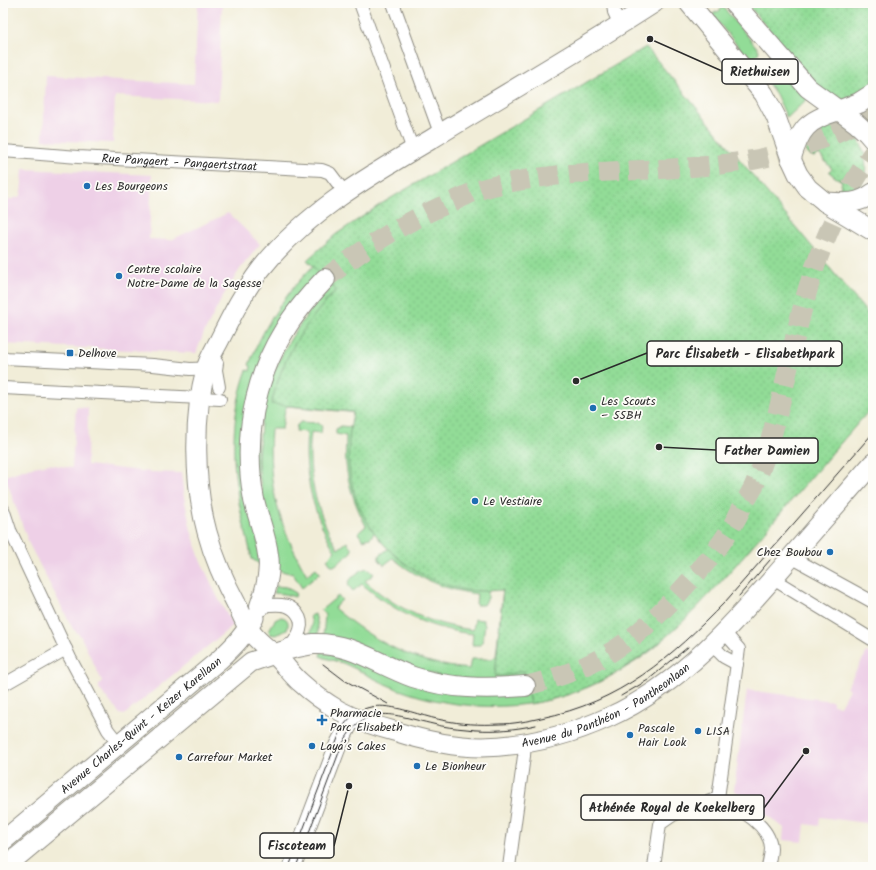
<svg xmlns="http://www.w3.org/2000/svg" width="876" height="870" viewBox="0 0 876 870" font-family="Kalam,sans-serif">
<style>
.built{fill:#eed0e7}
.grass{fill:#92dc97;stroke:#5e8461}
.park{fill:url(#park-dots);stroke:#5e8461}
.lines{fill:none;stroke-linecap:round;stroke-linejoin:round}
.trunk-tunnel{stroke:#c9c6b5;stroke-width:20;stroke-dasharray:20 10;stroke-linecap:butt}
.minor-casing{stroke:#8e8c82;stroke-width:14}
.secondary-casing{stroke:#8e8c82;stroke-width:19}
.primary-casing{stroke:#8e8c82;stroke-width:21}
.trunk-casing{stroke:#8e8c82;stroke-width:22}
.minor{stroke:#fff;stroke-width:12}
.secondary{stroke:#fff;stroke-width:17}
.primary{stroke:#fff;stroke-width:19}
.trunk{stroke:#fff;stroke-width:20}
.tram{stroke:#2b2b2b;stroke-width:1}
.poi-dot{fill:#1f6fb2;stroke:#fdfcf7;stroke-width:1.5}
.labels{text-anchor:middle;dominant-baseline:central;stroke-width:3.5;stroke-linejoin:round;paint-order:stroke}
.street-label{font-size:12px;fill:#2b2b2b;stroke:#fdfcf7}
.poi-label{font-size:12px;fill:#2b2b2b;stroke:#fdfcf7;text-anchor:start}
.leader{fill:none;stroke:#2b2b2b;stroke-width:1.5}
.callout-dot{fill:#2b2b2b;stroke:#fdfcf7;stroke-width:1.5}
.callout{fill:#fdfcf7;stroke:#2b2b2b;stroke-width:1.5}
.callout-label{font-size:13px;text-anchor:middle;font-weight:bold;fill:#2b2b2b}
</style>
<defs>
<pattern id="park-dots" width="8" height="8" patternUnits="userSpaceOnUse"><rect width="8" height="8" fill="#92dc97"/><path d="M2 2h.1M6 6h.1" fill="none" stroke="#7ebd82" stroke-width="1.8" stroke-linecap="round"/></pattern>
</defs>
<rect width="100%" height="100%" fill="#fdfcf7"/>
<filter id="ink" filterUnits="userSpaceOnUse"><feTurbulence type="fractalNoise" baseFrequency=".025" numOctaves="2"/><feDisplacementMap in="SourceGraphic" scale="8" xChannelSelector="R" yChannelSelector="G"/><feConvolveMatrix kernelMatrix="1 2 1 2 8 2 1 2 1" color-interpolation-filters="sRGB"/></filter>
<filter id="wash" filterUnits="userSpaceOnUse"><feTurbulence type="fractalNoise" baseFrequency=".012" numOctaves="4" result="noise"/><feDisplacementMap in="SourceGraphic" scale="16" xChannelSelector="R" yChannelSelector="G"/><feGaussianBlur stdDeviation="0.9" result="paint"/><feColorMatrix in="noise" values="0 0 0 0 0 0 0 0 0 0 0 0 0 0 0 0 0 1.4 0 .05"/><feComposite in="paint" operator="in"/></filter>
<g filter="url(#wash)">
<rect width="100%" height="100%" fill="#f1edd8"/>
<g class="built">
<path d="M 198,3 L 222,3 L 218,101 L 115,96 L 113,143 L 43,140 L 46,76 L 194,84 Z"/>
<path d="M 23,169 L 152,175 L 149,239 L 171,240 L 228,213 L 260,244 L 240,269 L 223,296 L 204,333 L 196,353 L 3,344 L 3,202 L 21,196 Z"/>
<path d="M 76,407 L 88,408 L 87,465 L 151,472 L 181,473 L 184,497 L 191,530 L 200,559 L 217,596 L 232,624 L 231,627 L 124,715 L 120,714 L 99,689 L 99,684 L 102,681 L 80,635 L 73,629 L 29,544 L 5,476 L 28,468 L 49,464 L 72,468 Z"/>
<path d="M 867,652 L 873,656 L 873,824 L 820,817 L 819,826 L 805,824 L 803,842 L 783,840 L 784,828 L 734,790 L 747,690 L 833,701 L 833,705 L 840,706 L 849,689 L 846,688 Z"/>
</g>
<g class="grass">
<path d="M 723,7 L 759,50 L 758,54 L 752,59 L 748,58 L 712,15 L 717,11 L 718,12 Z"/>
<path d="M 774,62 L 808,98 L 787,118 L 776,94 L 762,75 L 763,71 Z"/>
<path d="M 334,247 L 358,413 L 288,406 L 285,409 L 282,429 L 271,429 C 267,486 279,526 307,575 L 316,568 L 320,573 L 302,588 L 293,574 L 278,570 C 270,534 261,498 258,461 C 258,453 259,445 260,437 C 264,376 290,330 332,286 L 321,274 L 256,376 L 258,543 L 261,565 L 252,559 C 247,536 240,513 237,490 C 231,451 233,407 247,370 L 250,371 L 251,366 L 249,365 C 266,318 296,279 334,247 Z"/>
<path d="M 301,422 L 318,423 L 322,426 L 321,433 L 311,432 C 306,473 317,515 338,549 L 347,542 L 352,549 L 350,554 L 334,566 L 330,564 L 327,559 L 335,551 C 313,515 303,475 307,432 L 296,431 L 297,425 Z"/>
<path d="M 341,426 L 351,427 L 375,532 L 370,538 L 363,540 L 358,533 L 366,526 C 356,507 348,486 346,464 C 345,455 346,445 346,436 L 336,434 L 336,429 Z"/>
<path d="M 389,548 L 488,588 L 488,598 L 484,605 L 476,605 L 477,594 C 445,590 418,579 393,558 L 384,565 L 379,560 L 379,556 Z"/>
<path d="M 367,568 L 374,574 L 365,581 C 396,609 432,625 473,630 L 475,619 L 483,620 L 485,625 L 482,643 L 480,645 L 472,645 L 473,634 C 429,629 396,613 362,584 L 353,591 L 348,585 C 349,578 360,570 367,568 Z"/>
<path d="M 276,586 L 286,587 L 296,593 L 295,597 L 284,594 L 274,593 Z"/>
<path d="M 503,588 L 663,639 C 654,652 619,672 603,680 C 540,713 464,714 397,689 C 378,682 362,671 343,663 C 335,661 327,659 320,656 L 321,652 L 447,678 L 323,638 L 325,615 L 321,610 L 338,596 L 342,600 L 334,608 C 374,642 416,664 469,669 L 471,659 L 492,659 L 496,656 Z"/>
<path d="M 315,614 L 318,625 L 318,635 L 310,635 L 312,624 L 310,616 Z"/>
<path d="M 281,617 C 289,618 289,624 287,630 L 275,635 L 270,634 L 269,630 L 275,620 Z"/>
</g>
<g class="park">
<path d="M 746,3 L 873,3 L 873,83 C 865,89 849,102 839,100 C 834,98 829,95 824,93 Z"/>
<path d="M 646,47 L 873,320 L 873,406 C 835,449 798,493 760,537 C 694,613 635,686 530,704 L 524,671 L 501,676 L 495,676 L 503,590 C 489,591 474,592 460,589 C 402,575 355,528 349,467 C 347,449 350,430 353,412 L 271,404 C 274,394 277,383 281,372 C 293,341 313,315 336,290 L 307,260 L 335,235 L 381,204 Z"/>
<path d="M 830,123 C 876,125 876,204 839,192 L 842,181 L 835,177 L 829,172 L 832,169 L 819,154 L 814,157 L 806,153 C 807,135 814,129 830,123 Z"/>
</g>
</g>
<g filter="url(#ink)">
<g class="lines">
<g class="trunk-tunnel">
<path d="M 325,279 C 365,247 407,220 454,201 C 463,197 472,192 482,189 C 573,164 666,176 758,159 C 798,151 837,133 873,115"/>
<path d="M 525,686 C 594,669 630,646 678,594 C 696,574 715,554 729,531 C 734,523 739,514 743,505 C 748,497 753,489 756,481 C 780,422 788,359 805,299 C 819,248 842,195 873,153"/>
</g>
<g class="minor-casing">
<g id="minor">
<path d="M 360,3 L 413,150"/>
<path d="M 393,3 L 440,133"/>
<path d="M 613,3 L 614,12 L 620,25"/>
<path id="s1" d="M 3,151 L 78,157 L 322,170 L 330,173 L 345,193"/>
<path d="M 3,358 L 153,365 L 190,369 L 214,368 L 216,370"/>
<path d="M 217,363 L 216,370 L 219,387"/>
<path d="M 3,388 L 220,399"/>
<path d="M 3,509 L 10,530 L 70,658 L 108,730 L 119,744"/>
<path d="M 791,557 L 873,602"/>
<path d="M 773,579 L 873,640"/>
<path d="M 260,606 C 268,605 275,604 282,605 C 294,606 304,618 300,630 C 298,637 293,643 289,649"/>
<path d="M 711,644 L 724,657 L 737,664"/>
<path d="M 3,685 L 66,649"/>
<path d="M 718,798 L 739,649 L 724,632"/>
<path d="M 718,798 C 737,808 770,824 771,848 C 771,854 769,861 768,867"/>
<path d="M 509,867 L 524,756 L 525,743"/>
<path d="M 654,867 L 660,824 L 673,815 L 718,798"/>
</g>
</g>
<g class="secondary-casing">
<path id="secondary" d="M 292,867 L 338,745 L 353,717"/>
</g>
<g class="primary-casing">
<g id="primary">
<path id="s2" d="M 654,3 C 580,51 505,94 430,140 C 369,176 305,213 261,269 C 244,291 232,315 220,339 C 215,349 209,358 206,369 C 193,416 194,485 207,532 C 214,558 225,583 238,607 C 242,615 245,623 249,629 C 256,641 268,648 278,658 C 286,666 292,675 300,682 C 312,693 326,703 340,711 C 357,720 375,726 394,731 C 422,740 452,747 482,747 C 525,746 570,735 609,717 C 682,684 736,621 787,562 C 815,529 844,496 873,463"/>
<path d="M 689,3 L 764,94 L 776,117 L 791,159 L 798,174 L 808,188 L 825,202 L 873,231"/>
<path d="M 734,3 L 808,88 L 856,123 L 867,133 L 873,140"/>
<path d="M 791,159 C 800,129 807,120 838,111"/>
<path d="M 825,202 C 843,203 858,205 873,193"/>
<path id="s3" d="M 3,841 L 219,660 C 233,647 245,635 254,618"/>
<path d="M 5,867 L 251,662 L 283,651"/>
</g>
</g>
<g class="trunk-casing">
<g id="trunk">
<path d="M 838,111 L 859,103 L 873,94"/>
<path d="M 260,606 C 266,590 271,572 268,555 C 266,536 258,518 254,500 C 243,442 253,381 284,331 C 295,312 310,295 325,279"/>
<path d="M 289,649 C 297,647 305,645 313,644 C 350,642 379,665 413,677 C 449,689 487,689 525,686"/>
</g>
</g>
<use href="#minor" class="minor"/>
<use href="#secondary" class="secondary"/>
<use href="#primary" class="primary"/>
<use href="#trunk" class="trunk"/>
<g class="tram">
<path d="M 739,596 L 770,560"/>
<path d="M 323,664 L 344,680 L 388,704"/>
<path d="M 621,696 L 648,680 L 688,647"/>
<path d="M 289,867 L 341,730 C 366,688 405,713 442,720 C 461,724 480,725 499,724 C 513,724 528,721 541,718 C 621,702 670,658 725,602 L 873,433"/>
<path d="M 296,867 L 341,747 C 364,700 393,715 433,724 C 444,727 455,728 466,729 C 490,732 513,730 536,725"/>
</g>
</g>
</g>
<g class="poi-dot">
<circle cx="87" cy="186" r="4"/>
<circle cx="119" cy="276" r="4"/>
<rect x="66" y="349" width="8" height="8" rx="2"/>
<circle cx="593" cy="408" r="4"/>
<circle cx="475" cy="501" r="4"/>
<circle cx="830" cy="552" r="4"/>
<path d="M320 714h4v4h4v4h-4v4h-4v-4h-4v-4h4z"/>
<circle cx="698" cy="731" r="4"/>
<circle cx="630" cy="735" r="4"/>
<circle cx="312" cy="746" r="4"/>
<circle cx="179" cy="757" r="4"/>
<circle cx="417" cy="766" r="4"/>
</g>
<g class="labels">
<g class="street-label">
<text stroke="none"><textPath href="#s1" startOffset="177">Rue Pangaert - Pangaertstraat</textPath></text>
<text stroke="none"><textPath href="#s2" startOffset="1265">Avenue du Panthéon - Pantheonlaan</textPath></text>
<text stroke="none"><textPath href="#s3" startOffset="180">Avenue Charles-Quint - Keizer Karellaan</textPath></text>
</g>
<g class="poi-label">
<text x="95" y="186">Les Bourgeons</text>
<text x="127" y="269">Centre scolaire<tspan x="127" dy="14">Notre-Dame de la Sagesse</tspan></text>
<text x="78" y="353">Delhove</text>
<text x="601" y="401">Les Scouts<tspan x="601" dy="14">– 55BH</tspan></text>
<text x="483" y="501">Le Vestiaire</text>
<text x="822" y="552" text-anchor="end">Chez Boubou</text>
<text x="330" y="713">Pharmacie<tspan x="330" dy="14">Parc Elisabeth</tspan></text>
<text x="638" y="728">Pascale<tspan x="638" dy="14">Hair Look</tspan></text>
<text x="706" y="731">LISA</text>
<text x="320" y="746">Laya’s Cakes</text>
<text x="187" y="757">Carrefour Market</text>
<text x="425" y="766">Le Bionheur</text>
</g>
</g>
<path class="leader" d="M650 39L722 71M576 381L647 353M659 447L716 450M806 751L764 808M349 786L334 846"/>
<g class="callout-dot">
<circle cx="650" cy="39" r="4"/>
<circle cx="576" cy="381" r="4"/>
<circle cx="659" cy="447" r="4"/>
<circle cx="806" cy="751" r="4"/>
<circle cx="349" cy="786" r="4"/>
</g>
<g class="callout">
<rect x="722" y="59" width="76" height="25" rx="4"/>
<rect x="647" y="341" width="195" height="25" rx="4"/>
<rect x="716" y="438" width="102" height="25" rx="4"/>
<rect x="581" y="795" width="183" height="25" rx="4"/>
<rect x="260" y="833" width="74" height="25" rx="4"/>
</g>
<g class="callout-label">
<text x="760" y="76">Riethuisen</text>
<text x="745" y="358">Parc Élisabeth - Elisabethpark</text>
<text x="767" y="455">Father Damien</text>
<text x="672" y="812">Athénée Royal de Koekelberg</text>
<text x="297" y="850">Fiscoteam</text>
</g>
<rect width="876" height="870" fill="none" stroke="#fdfcf7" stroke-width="16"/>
</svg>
